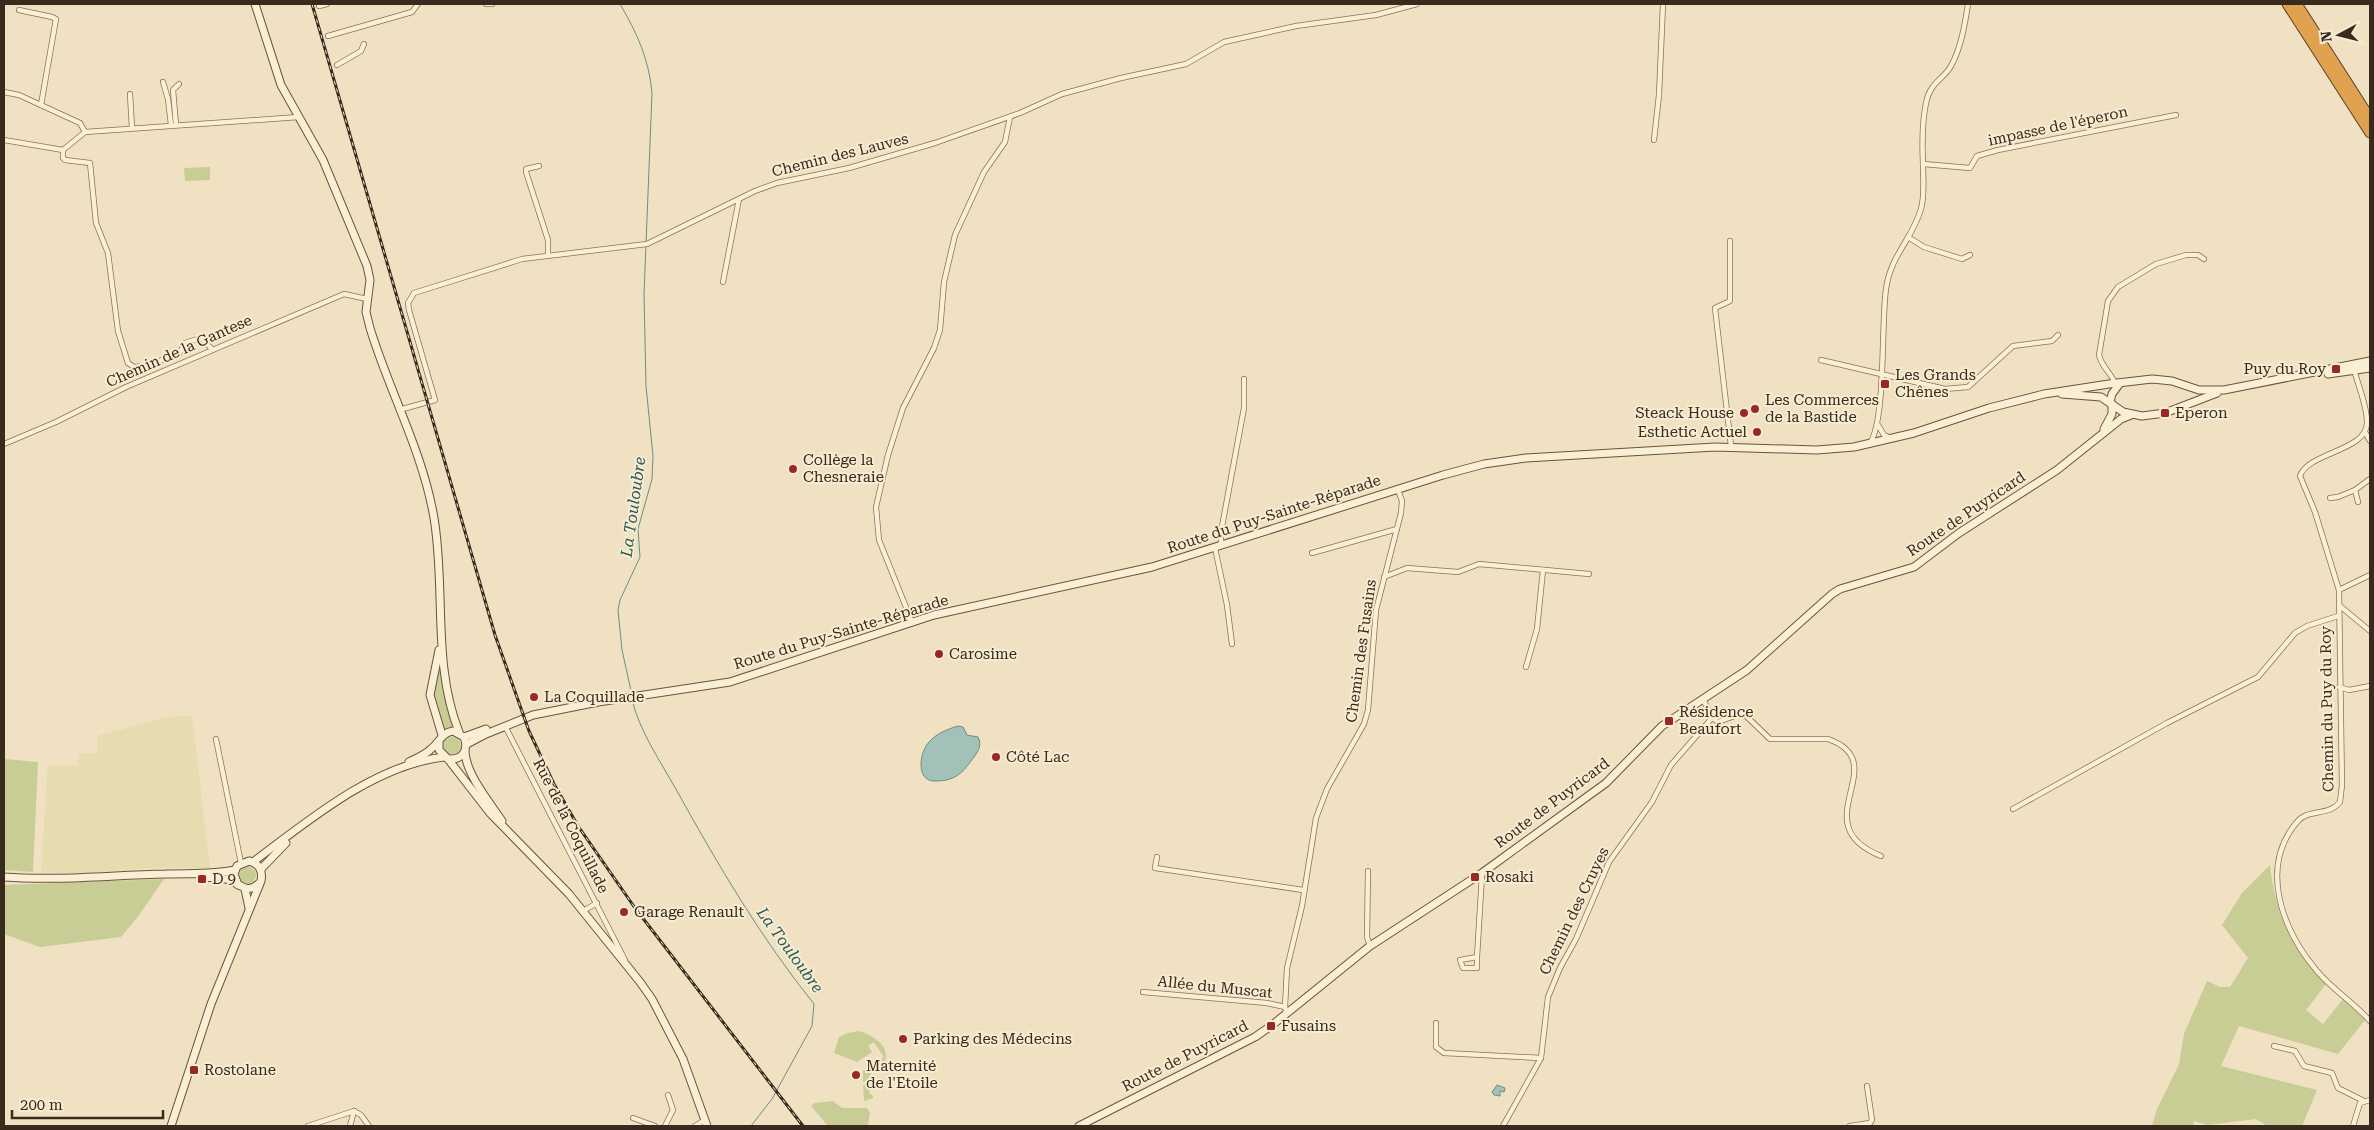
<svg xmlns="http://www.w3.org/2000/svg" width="2374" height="1130" viewBox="0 0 2374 1130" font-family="'Roboto Serif',serif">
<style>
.farmland{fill:#e5dcaf}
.green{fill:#c7cd95}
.water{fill:#a4c1b9;stroke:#6b8f86}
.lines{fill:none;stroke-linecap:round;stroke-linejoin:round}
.stream{stroke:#6b8f86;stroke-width:1}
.street-casing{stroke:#897258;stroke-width:6}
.secondary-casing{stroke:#6b533c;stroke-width:9}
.highway-casing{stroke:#56402d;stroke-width:11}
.street{stroke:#f9efd5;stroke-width:4.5}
.secondary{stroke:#f9efd5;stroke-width:7}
.highway{stroke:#e0a150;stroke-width:9}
.rail-casing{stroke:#382a1d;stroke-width:3}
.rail{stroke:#f6ecd1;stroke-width:1;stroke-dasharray:4;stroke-linecap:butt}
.poi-dot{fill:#992728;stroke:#f6ecd1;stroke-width:2}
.labels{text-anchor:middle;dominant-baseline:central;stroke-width:4;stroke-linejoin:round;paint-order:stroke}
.street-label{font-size:15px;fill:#382a1d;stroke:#f6ecd1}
.poi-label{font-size:15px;fill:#382a1d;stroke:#f6ecd1;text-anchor:start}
.water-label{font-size:16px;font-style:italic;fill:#2c5856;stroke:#f6ecd1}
</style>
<rect width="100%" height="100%" fill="#efe1c2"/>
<path class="farmland" d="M 192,716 L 210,868 L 151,868 L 72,874 L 41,872 L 48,765 L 78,766 L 79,754 L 97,753 L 97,736 L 168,717 Z"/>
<g class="green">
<path d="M 210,167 L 210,180 L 185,181 L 184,168 Z"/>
<path d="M 439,657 L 453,728 L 444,730 L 432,694 Z"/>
<circle cx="452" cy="746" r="9"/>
<path d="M 4,759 L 38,762 L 33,872 L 4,870 Z"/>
<path d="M 2270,865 C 2275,913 2292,950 2326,984 L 2306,1010 L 2323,1024 L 2343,999 L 2365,1020 L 2338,1054 L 2239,1026 L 2221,1066 L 2317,1090 L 2302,1126 L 2267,1126 L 2256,1119 L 2208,1125 L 2194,1121 L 2193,1126 L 2152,1126 L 2157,1109 L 2179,1064 L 2184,1034 L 2207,981 L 2220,987 L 2230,987 L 2248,958 L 2222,925 L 2242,893 Z"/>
<circle cx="247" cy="875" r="9"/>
<path d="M 164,879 L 139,915 L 121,937 L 40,947 L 4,934 L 4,885 Z"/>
<path d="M 859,1031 C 874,1036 892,1046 884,1065 L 879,1061 L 884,1057 L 874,1042 L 868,1046 L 872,1052 L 857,1062 L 834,1053 L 839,1037 L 848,1033 Z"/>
<path d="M 870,1066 L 873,1070 L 867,1081 L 863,1082 L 863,1071 Z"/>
<path d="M 873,1084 L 869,1093 L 873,1096 L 873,1098 L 864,1101 L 863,1085 Z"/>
<path d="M 833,1101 L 842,1108 L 867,1108 L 870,1113 L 868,1126 L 828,1126 L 811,1106 L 815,1103 Z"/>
</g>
<g class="water">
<path d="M 958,726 L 963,727 L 967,735 L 978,737 C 983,746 977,753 971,761 C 962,774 953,781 937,781 C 933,781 929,781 926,778 C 922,775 921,769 921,764 C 922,741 938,732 958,726 Z"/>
<path d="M 1497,1085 L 1505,1088 L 1504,1092 L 1500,1091 L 1500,1096 L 1494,1095 L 1492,1092 Z"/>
</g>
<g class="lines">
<g class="stream">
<path d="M 620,4 C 637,33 649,59 652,93 L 644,294 L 646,386 L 653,456 L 652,479 L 638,529 L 640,557 L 620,600 L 618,610 L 622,650 L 632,695"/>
<path d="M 632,699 C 639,731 661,762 677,791 C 718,865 761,938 814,1004 L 812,1026 L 772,1099 L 751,1126"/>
</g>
<g class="street-casing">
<g id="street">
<path d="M 486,4 L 492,4"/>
<path d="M 319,6 L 327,4"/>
<path d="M 19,10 L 52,17 L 56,19 L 41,105"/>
<path d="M 328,36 L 412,12 L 418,4"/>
<path d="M 337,65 L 361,51 L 364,44"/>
<path d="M 163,82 L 168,99 L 171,125"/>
<path d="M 4,92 L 19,95 L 80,123 L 85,132 L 299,117"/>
<path d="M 130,94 L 132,128"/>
<path d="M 176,125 L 173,90 L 179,84"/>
<path d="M 4,140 L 63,150 L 85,132"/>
<path d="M 1654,140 L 1659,95 L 1663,4"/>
<path d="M 63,150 L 63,158 L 65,160 L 90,163 L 96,223 L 108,253 L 118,331 L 128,363 L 134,367 L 145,366 L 179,354 L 185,343 L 201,338 L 212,349"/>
<path d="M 1923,164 L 1970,168 L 1977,156 L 1998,150 L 2176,115"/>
<path d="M 539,166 L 526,169 L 526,172 L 548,240 L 548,256"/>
<path d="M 1908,237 L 1924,247 L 1962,259 L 1970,255"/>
<path d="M 1730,241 L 1730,301 L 1715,308 L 1731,446"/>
<path d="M 723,282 L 739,199"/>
<path d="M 1821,360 L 1945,389 L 1968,387 L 2013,346 L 2052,341 L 2058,335"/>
<path d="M 2354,369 C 2358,386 2367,405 2367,422 C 2368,451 2308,452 2300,476 L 2315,512 L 2339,590 L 2342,785 L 2340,802 C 2328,817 2308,808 2297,822 C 2258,868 2283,931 2317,971 C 2333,990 2354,1003 2370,1021"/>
<path d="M 2115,383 C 2111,373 2101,366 2099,355 L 2108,301 L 2118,287 L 2156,264 L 2186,255 L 2198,255 L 2204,259"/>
<path d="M 399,410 L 435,400 L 409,310 L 408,303 L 414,293 L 522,259 L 647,244 L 755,191 L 777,183 L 849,168 L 935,143 L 1020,113 L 1062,94 L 1121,78 L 1186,64 L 1224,42 L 1296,26 L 1376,15 L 1417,4"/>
<path d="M 1878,425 L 1884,435 L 1891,438"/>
<path d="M 2365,432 L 2370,441"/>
<path d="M 1870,443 C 1886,420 1881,323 1886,289 C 1891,254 1912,240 1921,209 C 1925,195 1923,179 1923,164 C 1922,144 1922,123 1926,103 C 1930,82 1943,80 1951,66 C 1961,48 1965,24 1968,4"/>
<path d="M 4,444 L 56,422 L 126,387 L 344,294 L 367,299"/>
<path d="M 2330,498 L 2338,497 L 2355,490"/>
<path d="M 2358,502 L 2355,490 L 2370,479"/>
<path d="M 1221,545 L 1221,532 L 1244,408 L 1244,379"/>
<path d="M 1215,548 L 1227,605 L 1232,644"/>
<path d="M 1312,553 L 1397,529"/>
<path d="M 1384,577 L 1407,568 L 1458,572 L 1479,564 L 1589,574"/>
<path d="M 2339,590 L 2370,575"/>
<path d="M 2340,606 L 2370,631"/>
<path d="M 912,622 L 879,540 L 876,507 L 888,455 L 903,408 L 934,348 L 940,330 L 944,282 L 955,235 L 984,172 L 1005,142 L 1010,117"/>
<path d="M 1526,667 L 1537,629 L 1543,570"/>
<path d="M 2339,687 L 2349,690 L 2370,686"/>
<path d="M 1712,718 L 1718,722 L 1743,713 L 1770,739 L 1828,739 C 1896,763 1801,824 1881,856"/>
<path d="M 505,726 L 625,960"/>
<path d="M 216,739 L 241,863"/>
<path d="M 2013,809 L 2167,723 L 2258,677 L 2295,633 L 2307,626 L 2338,616"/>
<path d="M 1157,857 L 1155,868 L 1303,890"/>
<path d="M 1368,871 L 1367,937 L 1370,946"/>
<path d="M 583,911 L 597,903"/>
<path d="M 1477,957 L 1460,960 L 1463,968 L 1477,968 L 1477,957 L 1482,875 L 1482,873"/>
<path d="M 1143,992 L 1267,1003 L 1285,1007"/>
<path d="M 1287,1014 L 1285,1007 L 1287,968 L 1302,906 L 1316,818 L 1327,789 L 1364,724 L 1368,710 L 1376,610 L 1401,513 L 1402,501 L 1398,490"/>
<path d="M 1436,1023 L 1436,1047 L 1444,1053 L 1541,1058"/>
<path d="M 2274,1046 L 2295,1051 L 2304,1066 L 2332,1073 L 2338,1088 L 2364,1101"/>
<path d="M 354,1111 L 361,1115 L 369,1126"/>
<path d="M 633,1118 L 655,1126"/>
<path d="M 308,1126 L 354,1111"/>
<path d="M 350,1126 L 354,1111"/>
<path d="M 665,1126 L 673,1110 L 668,1095"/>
<path d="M 695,1126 L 705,1120"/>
<path d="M 1503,1126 L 1541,1058 L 1548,997 L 1560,968 L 1576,939 L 1609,862 L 1652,802 L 1671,765 L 1712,718 L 1703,699"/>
<path d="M 1850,1126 L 1870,1123 L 1872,1120 L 1867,1086"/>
<path d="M 2353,1126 L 2360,1103 L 2370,1100"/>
</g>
</g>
<g class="secondary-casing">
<g id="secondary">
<path d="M 255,4 L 281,85 L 323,160 L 367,266 L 370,280 L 366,312 L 370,328 C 389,391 423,452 434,518 C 446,589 432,664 459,732"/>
<path d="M 2328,374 L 2370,368"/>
<path d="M 2062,394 L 2101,397 L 2123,412 L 2142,416 L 2165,413 L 2217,393"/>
<path d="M 2110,402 L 2112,394 L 2120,383"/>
<path d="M 2104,429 L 2112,414 L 2112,404"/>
<path d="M 439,650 L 430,695 L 442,735"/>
<path d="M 464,737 L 486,729"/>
<path d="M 467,744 L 486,734 L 533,715 L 598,702 L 730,682 L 934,615 L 1152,567 L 1443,475 L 1484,464 L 1526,458 L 1715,447 L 1817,450 L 1854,447 L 1914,433 L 1989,408 L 2044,394 L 2109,384 L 2152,379 L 2172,381 L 2199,390 L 2224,390 L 2370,361"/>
<path d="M 465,752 C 466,774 490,803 502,821"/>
<path d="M 448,759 L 490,813 L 569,894 L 640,982 L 652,999 L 683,1059 L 707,1126"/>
<path d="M 409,762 C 417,758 425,755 431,749 C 440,742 441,733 453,731 L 464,737 C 469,750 463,760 448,759 L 439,750 L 439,741"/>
<path d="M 253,862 C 308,821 374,765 444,757"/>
<path d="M 261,869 L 286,843"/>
<path d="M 4,877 C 58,881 111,875 166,874 C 189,873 212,875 235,870"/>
<path d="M 206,877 C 213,878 223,878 230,880 C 241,885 247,894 258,884"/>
<path d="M 245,889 L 249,908"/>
<path d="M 171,1126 L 211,1004 L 261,881 C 263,871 259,863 249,861 L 237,866 L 234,874 L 238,885"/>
<path d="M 1079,1126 L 1255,1037 L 1271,1026 L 1370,946 L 1482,873 L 1606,783 L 1662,726 L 1747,670 L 1832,594 L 1840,589 L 1914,567 L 1959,533 L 2057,470 L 2121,419 L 2131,415"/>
</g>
</g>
<g class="highway-casing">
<g id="highway">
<path d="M 2287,4 L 2370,133"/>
<path d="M 2297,4 L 2370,118"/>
</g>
</g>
<use href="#street" class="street"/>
<use href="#secondary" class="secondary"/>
<use href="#highway" class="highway"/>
<g class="rail-casing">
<path id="rail" d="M 312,4 L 495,635 L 529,731 L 554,784 L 578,826 L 635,908 L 803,1126"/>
</g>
<use href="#rail" class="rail"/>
</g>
<g class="poi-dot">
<rect x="2331" y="364" width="10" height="10" rx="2.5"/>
<rect x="1880" y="379" width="10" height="10" rx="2.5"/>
<circle cx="1755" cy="409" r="5"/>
<circle cx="1744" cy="413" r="5"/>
<rect x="2160" y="408" width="10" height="10" rx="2.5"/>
<circle cx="1757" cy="432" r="5"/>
<circle cx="793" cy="469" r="5"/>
<circle cx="939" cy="654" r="5"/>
<circle cx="534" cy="697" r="5"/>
<rect x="1664" y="716" width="10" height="10" rx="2.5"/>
<circle cx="996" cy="757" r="5"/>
<rect x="1470" y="872" width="10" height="10" rx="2.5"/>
<rect x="197" y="874" width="10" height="10" rx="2.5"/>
<circle cx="624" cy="912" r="5"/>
<rect x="1266" y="1021" width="10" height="10" rx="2.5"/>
<circle cx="903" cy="1039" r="5"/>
<rect x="189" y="1065" width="10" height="10" rx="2.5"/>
<circle cx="856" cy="1075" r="5"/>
</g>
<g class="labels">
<g class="street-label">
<text transform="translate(2058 126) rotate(-12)">impasse de l'éperon</text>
<text transform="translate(840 155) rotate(-14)">Chemin des Lauves</text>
<text transform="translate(179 351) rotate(-24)">Chemin de la Gantese</text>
<text transform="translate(1274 514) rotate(-18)">Route du Puy-Sainte-Réparade</text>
<text transform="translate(1966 514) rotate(-34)">Route de Puyricard</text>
<text transform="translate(841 632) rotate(-17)">Route du Puy-Sainte-Réparade</text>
<text transform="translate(1361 651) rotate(-82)">Chemin des Fusains</text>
<text transform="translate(2327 709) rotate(-91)">Chemin du Puy du Roy</text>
<text transform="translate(1552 803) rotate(-37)">Route de Puyricard</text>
<text transform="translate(571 826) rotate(63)">Rue de la Coquillade</text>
<text transform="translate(1574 911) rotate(-64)">Chemin des Cruyes</text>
<text transform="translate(1215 987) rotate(6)">Allée du Muscat</text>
<text transform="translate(1185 1056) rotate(-27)">Route de Puyricard</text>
</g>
<g class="poi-label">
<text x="2326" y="369" text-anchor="end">Puy du Roy</text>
<text x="1895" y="375">Les Grands<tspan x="1895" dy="17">Chênes</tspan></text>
<text x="1765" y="400">Les Commerces<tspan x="1765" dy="17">de la Bastide</tspan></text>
<text x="1734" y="413" text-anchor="end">Steack House</text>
<text x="2175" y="413">Eperon</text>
<text x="1747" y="432" text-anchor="end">Esthetic Actuel</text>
<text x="803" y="460">Collège la<tspan x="803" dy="17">Chesneraie</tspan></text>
<text x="949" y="654">Carosime</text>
<text x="544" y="697">La Coquillade</text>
<text x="1679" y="712">Résidence<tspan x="1679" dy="17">Beaufort</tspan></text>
<text x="1006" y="757">Côté Lac</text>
<text x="1485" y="877">Rosaki</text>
<text x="212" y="879">D 9</text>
<text x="634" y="912">Garage Renault</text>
<text x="1281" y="1026">Fusains</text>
<text x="913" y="1039">Parking des Médecins</text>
<text x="866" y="1066">Maternité<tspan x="866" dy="17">de l'Etoile</tspan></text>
<text x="204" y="1070">Rostolane</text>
</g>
<g class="water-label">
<text transform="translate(633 507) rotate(-82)">La Touloubre</text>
<text transform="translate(790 950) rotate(54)">La Touloubre</text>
</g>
</g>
<rect width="2374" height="1130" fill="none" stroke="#382a1d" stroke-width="10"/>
<g transform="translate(2339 35) rotate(263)" stroke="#f6ecd1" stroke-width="4" paint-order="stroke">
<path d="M0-4L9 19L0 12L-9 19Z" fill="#382a1d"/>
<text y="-8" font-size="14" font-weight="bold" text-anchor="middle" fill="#382a1d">N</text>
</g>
<path d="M12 1110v8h151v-8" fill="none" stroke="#382a1d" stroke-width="2.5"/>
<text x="20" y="1110" font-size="15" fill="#382a1d" stroke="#f6ecd1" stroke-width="4" paint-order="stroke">200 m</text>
</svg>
